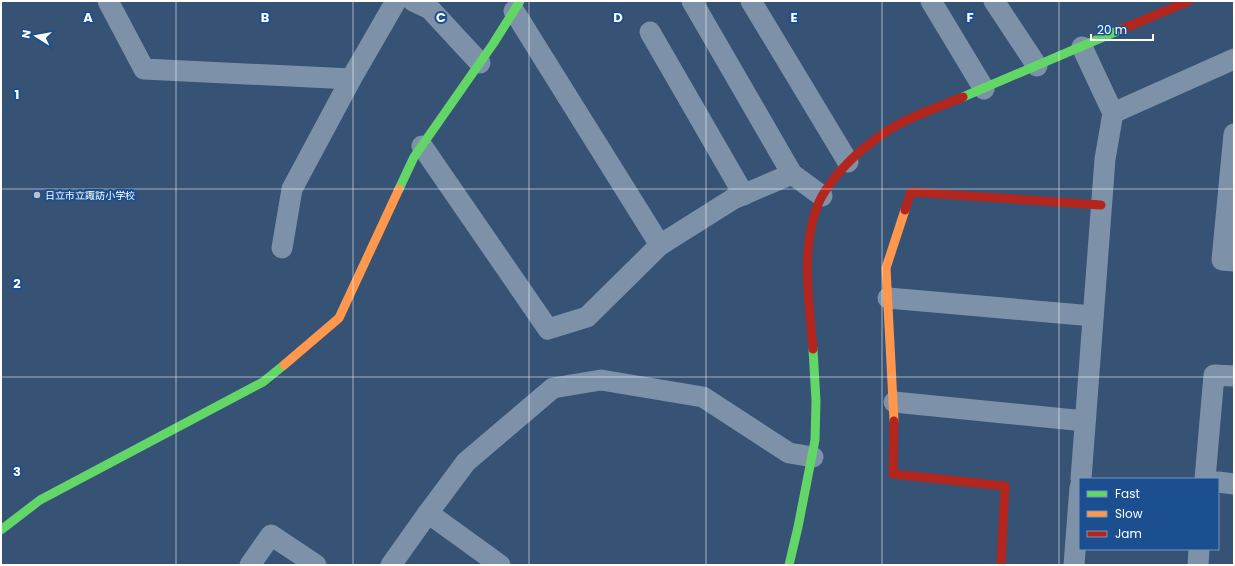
<svg xmlns="http://www.w3.org/2000/svg" width="1235" height="566" viewBox="0 0 1235 566" font-family="Poppins,'Noto Sans JP',sans-serif">
<style>
.lines{fill:none;stroke-linecap:round;stroke-linejoin:round}
.street{stroke:#7d92a8;stroke-width:21}
.fast{stroke:#63d668;stroke-width:9}
.slow{stroke:#ff974d;stroke-width:9}
.jam{stroke:#b3261e;stroke-width:9}
.grid{fill:none;stroke:#fff;stroke-width:1;stroke-opacity:0.55}
.poi-dot{fill:#b9c2ce;stroke:#1b4f8f;stroke-width:1.5}
.labels{text-anchor:middle;dominant-baseline:central;stroke-width:4;stroke-linejoin:round;paint-order:stroke}
.poi-label{font-size:10px;fill:#fff;stroke:#1b4f8f;text-anchor:start}
.grid-label{font-size:13px;text-anchor:middle;font-weight:bold;fill:#fff;stroke:#1b4f8f;stroke-width:4;stroke-linejoin:round;paint-order:stroke}
</style>
<rect width="100%" height="100%" fill="#365274"/>
<g class="lines">
<g class="street">
<path d="M 108,1 L 144,69 L 351,79"/>
<path d="M 413,1 L 430,9 L 480,63"/>
<path d="M 692,1 L 792,174 L 822,196"/>
<path d="M 751,1 L 848,162"/>
<path d="M 931,1 L 984,89"/>
<path d="M 994,1 L 1037,66"/>
<path d="M 650,32 L 744,195"/>
<path d="M 1113,113 L 1234,59"/>
<path d="M 1234,134 L 1222,260 L 1234,261"/>
<path d="M 422,146 L 548,329 L 587,317 L 660,245 L 514,11"/>
<path d="M 660,245 L 733,199 L 792,174"/>
<path d="M 282,248 L 292,189 L 351,79 L 396,1"/>
<path d="M 888,298 L 1093,316"/>
<path d="M 894,402 L 1085,421"/>
<path d="M 1081,479 L 1105,159 L 1113,113 L 1082,47"/>
<path d="M 1205,479 L 1214,375 L 1234,376"/>
<path d="M 1218,482 L 1234,484"/>
<path d="M 428,513 L 500,565"/>
<path d="M 250,565 L 271,535 L 316,565"/>
<path d="M 391,565 L 428,513 L 466,462 L 553,388 L 601,380 L 703,397 L 789,453 L 813,457"/>
<path d="M 1074,565 L 1080,487"/>
<path d="M 1198,565 L 1199,549"/>
</g>
<g class="fast">
<path d="M 963,97 L 1122,29"/>
<path d="M 399,189 L 414,157 L 493,44 L 520,1"/>
<path d="M 1,530 L 40,500 L 263,382 L 284,365"/>
<path d="M 789,565 L 798,527 L 815,440 L 816,401 L 813,349"/>
</g>
<g class="slow">
<path d="M 284,365 L 339,318 L 399,189"/>
<path d="M 894,421 L 886,268 L 905,210"/>
</g>
<g class="jam">
<path d="M 1122,29 L 1189,1"/>
<path d="M 905,210 L 911,192 L 1101,205"/>
<path d="M 813,349 C 809,303 800,245 819,202 C 828,183 842,168 857,154 C 870,143 885,131 901,123 C 921,113 943,105 963,97"/>
<path d="M 894,421 L 893,474 L 1005,486 L 1001,565"/>
</g>
</g>
<path class="grid" d="M 176,1 L 176,565M 353,1 L 353,565M 529,1 L 529,565M 706,1 L 706,565M 882,1 L 882,565M 1059,1 L 1059,565M 1,189 L 1234,189M 1,377 L 1234,377"/>
<circle class="poi-dot" cx="37" cy="195" r="4"/>
<g class="labels">
<g class="poi-label">
<text x="45" y="195">日立市立諏訪小学校</text>
</g>
</g>
<g class="grid-label">
<text x="88" y="22">A</text>
<text x="265" y="22">B</text>
<text x="441" y="22">C</text>
<text x="618" y="22">D</text>
<text x="794" y="22">E</text>
<text x="970" y="22">F</text>
<text x="17" y="99">1</text>
<text x="17" y="288">2</text>
<text x="17" y="476">3</text>
</g>
<rect width="1235" height="566" fill="none" stroke="#ffffff" stroke-width="4"/>
<rect x="1079" y="478" width="140" height="72" fill="#1b4f8f" stroke="#7695bc"/>
<rect x="1087" y="491" width="20" height="6" fill="#63d668" stroke="#7695bc"/>
<text x="1115" y="498" font-size="12" fill="#ffffff">Fast</text>
<rect x="1087" y="511" width="20" height="6" fill="#ff974d" stroke="#7695bc"/>
<text x="1115" y="518" font-size="12" fill="#ffffff">Slow</text>
<rect x="1087" y="531" width="20" height="6" fill="#b3261e" stroke="#7695bc"/>
<text x="1115" y="538" font-size="12" fill="#ffffff">Jam</text>
<g transform="translate(36 36) rotate(281)" stroke="#1b4f8f" stroke-width="3" paint-order="stroke">
<path d="M0-3L7 15L0 10L-7 15Z" fill="#ffffff"/>
<text y="-6" font-size="11" font-weight="bold" text-anchor="middle" fill="#ffffff">N</text>
</g>
<path d="M1091 34v6h62v-6" fill="none" stroke="#ffffff" stroke-width="2"/>
<text x="1097" y="34" font-size="12" fill="#ffffff" stroke="#1b4f8f" stroke-width="3" paint-order="stroke">20 m</text>
</svg>
